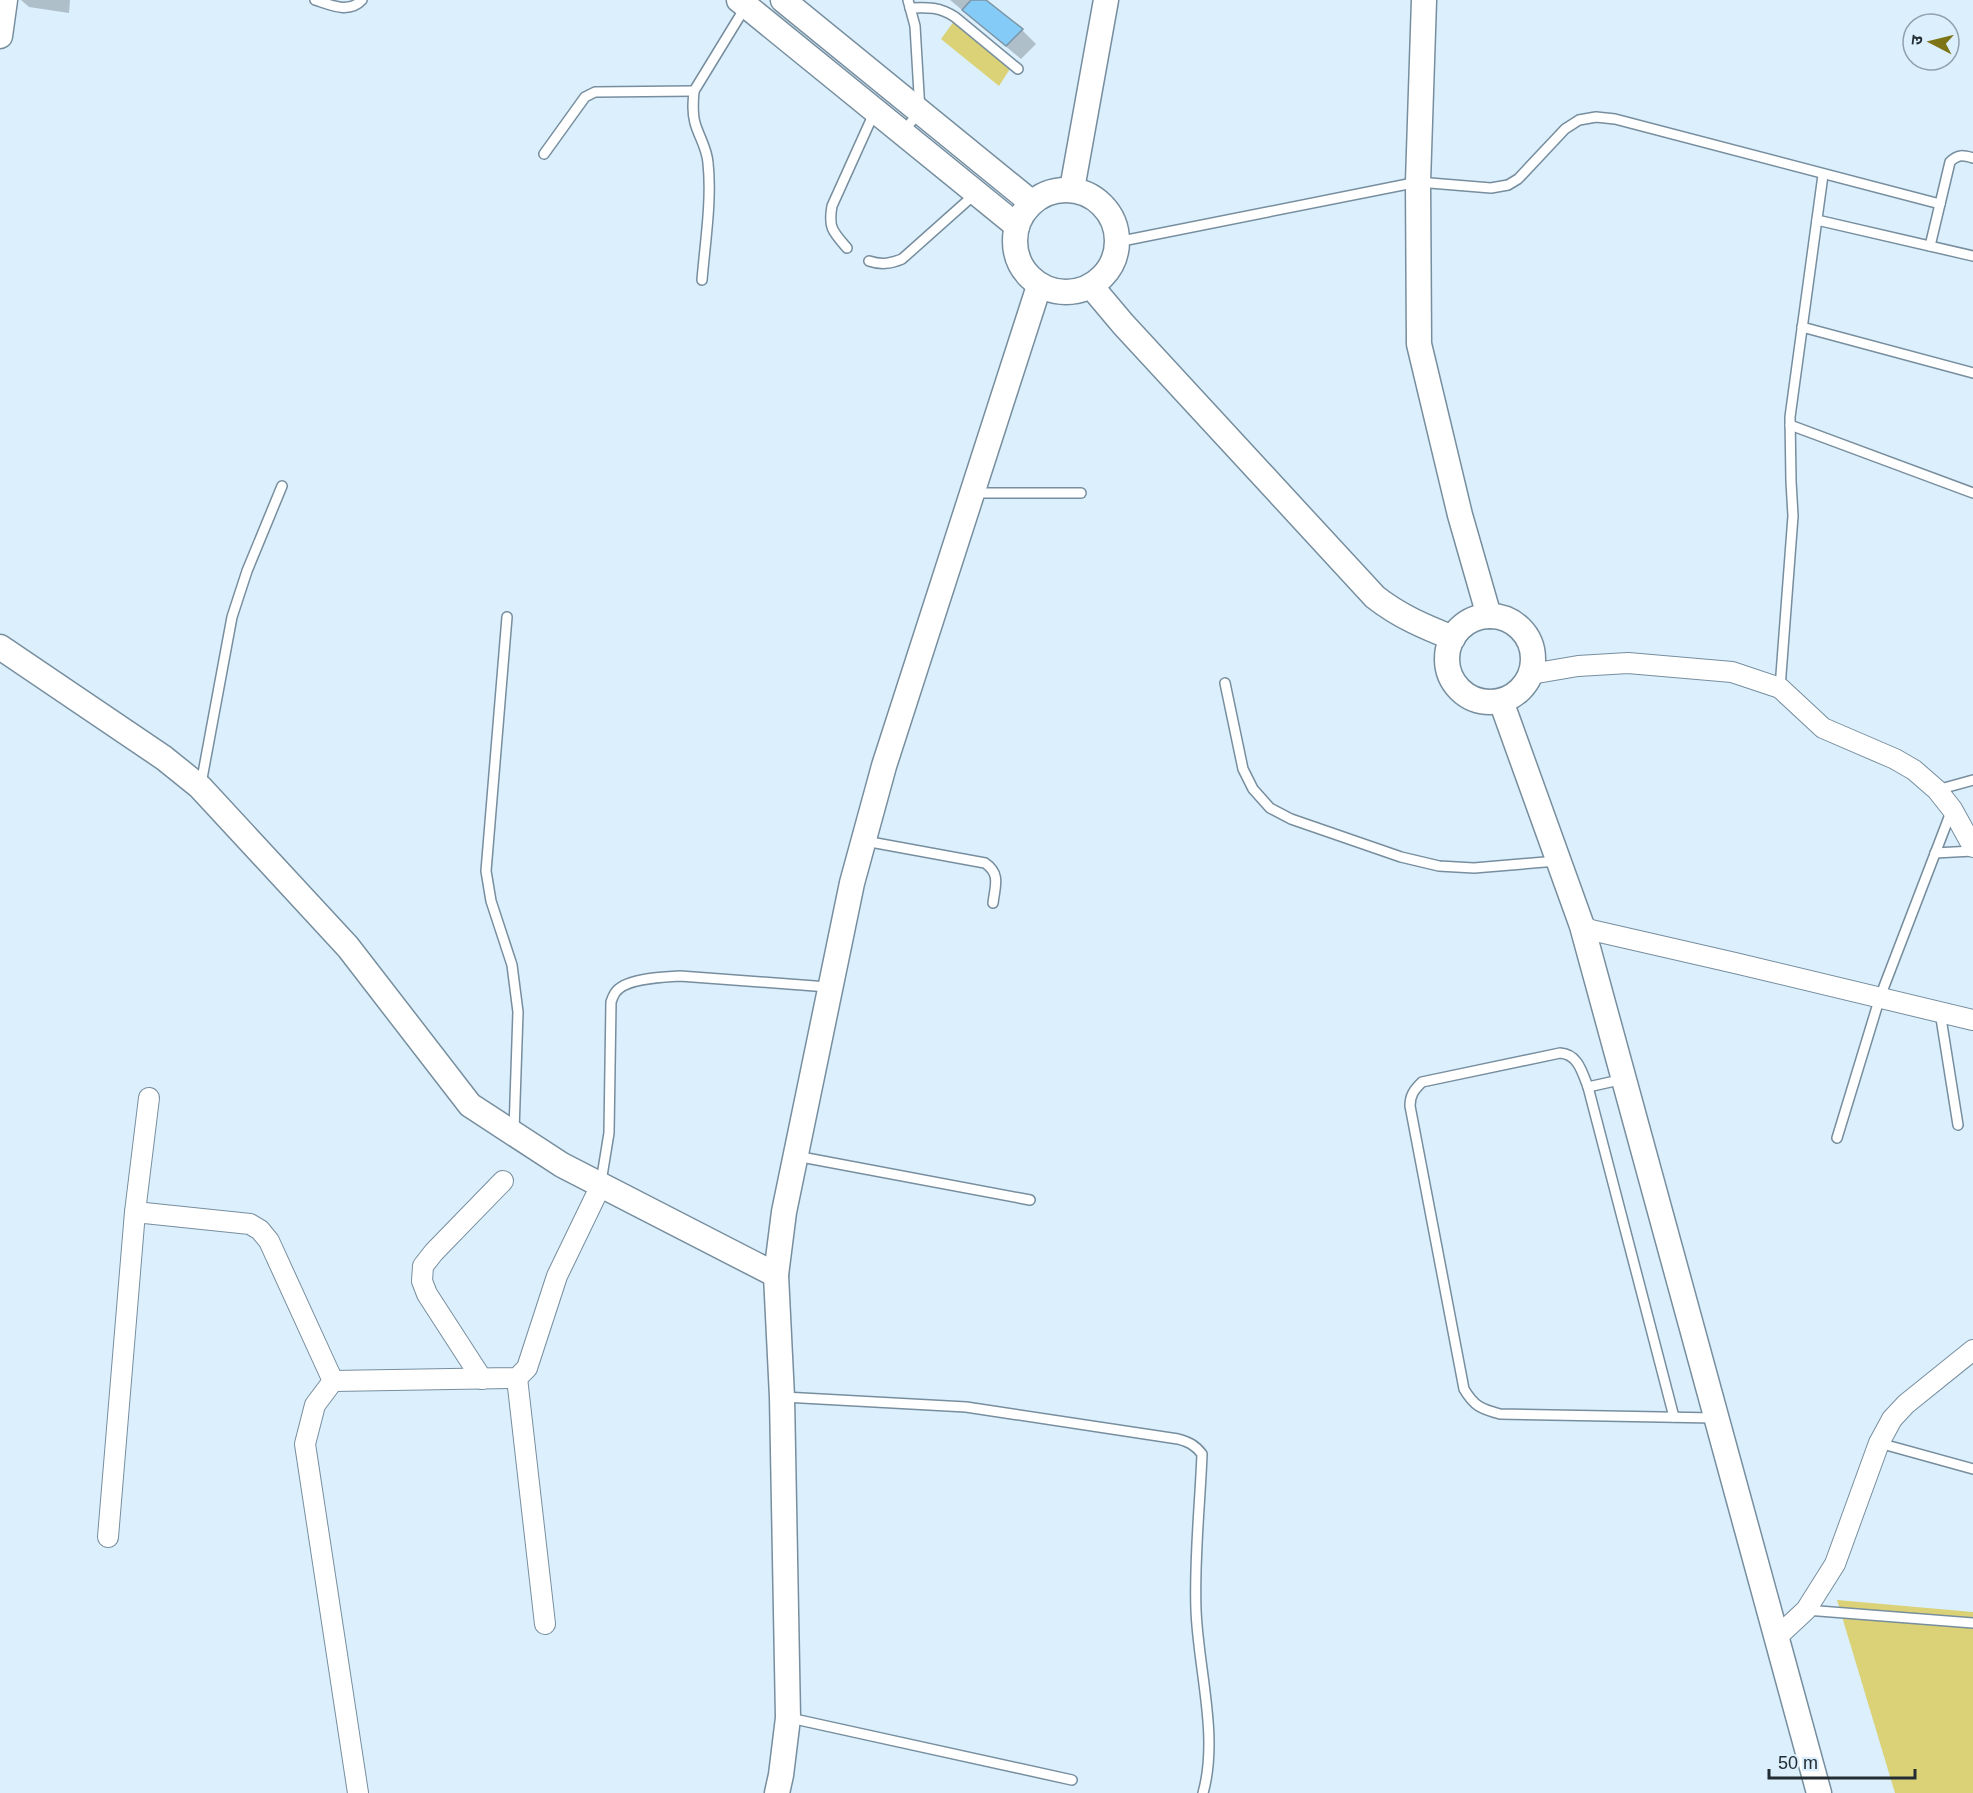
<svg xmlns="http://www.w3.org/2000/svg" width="1973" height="1793" viewBox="0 0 1973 1793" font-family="Arial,'Noto Sans Devanagari',sans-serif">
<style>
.green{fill:#dbd277}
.shadow{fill:#0003}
.building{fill:#85cbf7;stroke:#7c94a3;stroke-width:1.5}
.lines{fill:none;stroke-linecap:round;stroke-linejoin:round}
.service-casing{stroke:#778e9e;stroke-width:12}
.minor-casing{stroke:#778e9e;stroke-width:22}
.tertiary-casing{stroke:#778e9e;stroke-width:27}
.service{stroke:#fff;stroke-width:9}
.minor{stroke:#fff;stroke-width:20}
.tertiary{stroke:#fff;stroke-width:24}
</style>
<rect width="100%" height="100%" fill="#dbeffd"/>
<g class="green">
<path d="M 957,17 L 1015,61 L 999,86 L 941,39 Z"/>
<path d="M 1837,1600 L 1973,1612 L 1973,1793 L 1895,1793 Z"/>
</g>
<g class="shadow">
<path d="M 21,0 L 70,0 L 69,13 L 29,7 Z"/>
<path d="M 950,0 L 984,0 L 1022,30 L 1036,44 L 1021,59 Z"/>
</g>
<path class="building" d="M 971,0 L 986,0 L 1023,29 L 1006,46 L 962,10 Z"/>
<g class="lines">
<g class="service-casing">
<g id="service">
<path d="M 315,0 C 331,5 349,14 362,0"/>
<path d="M 910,8 C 928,7 940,7 955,17 L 1018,69"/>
<path d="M 903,132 L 920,111 L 915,26 L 908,0"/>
<path d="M 544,154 L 585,97 L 595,92 L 694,91"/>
<path d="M 1817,220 L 1973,256"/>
<path d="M 1117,242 L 1418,182 L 1491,188 L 1508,185 L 1518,179 L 1565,129 L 1579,120 L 1596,117 L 1615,119 L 1940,204"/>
<path d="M 1930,246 L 1950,162 C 1958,154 1963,155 1973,158"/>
<path d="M 847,248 C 833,232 828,228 832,206 L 874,113"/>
<path d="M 869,261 C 881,265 890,264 902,259 L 975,194"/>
<path d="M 702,280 C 705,243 712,200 708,163 C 707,148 699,137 695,123 C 692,112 693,102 694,91 L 746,6"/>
<path d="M 1802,327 L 1973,373"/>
<path d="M 1790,425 L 1973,493"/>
<path d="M 974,493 L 1081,493"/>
<path d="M 507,617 L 486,871 L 491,901 L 512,965 L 518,1012 L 514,1131"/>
<path d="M 1225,683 L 1243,769 L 1253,789 L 1270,808 L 1291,819 L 1401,857 L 1439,866 L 1474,868 L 1557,861"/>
<path d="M 1780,688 L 1793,516 L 1791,481 L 1790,417 L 1823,175"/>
<path d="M 201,784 L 232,617 L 247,571 L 282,486"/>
<path d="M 1937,790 L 1973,780"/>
<path d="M 865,841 L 985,863 C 1001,874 995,886 993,903"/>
<path d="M 1935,853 L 1973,851"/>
<path d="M 1940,1012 L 1958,1125"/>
<path d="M 1624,1079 L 1588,1087 C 1582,1072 1578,1054 1560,1053 L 1422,1082 C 1414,1090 1410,1095 1410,1106 L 1464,1389 C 1474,1406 1481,1409 1500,1414 L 1715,1418"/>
<path d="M 1588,1087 L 1674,1417"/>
<path d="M 1837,1138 L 1880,997 L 1951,812"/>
<path d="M 796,1156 L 1030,1200"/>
<path d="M 601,1182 L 609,1133 L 611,1002 C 612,999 613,996 615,993 C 624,978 664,977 680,976 L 828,987"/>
<path d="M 784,1397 L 966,1407 L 1178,1439 C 1189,1442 1195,1445 1202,1454 C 1200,1506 1194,1559 1196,1610 C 1198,1668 1219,1736 1203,1793"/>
<path d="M 1879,1443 L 1973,1469"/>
<path d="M 1806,1610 L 1973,1623"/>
<path d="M 790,1718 L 1072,1780"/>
</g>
</g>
<g class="minor-casing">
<g id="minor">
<path d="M 1531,674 L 1578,666 L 1628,663 L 1732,672 L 1780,688 L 1823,728 L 1895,759 L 1914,770 L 1937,790 L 1952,809 L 1973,847"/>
<path d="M 1582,926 L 1591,930 L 1735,963 L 1973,1020"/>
<path d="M 135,1212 L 149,1098"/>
<path d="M 517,1378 L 545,1624"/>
<path d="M 482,1379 L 427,1294 L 422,1281 L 423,1266 L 434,1252 L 503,1181"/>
<path d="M 333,1381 L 315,1405 L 305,1444 L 358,1793"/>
<path d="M 108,1537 L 135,1212 L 250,1224 L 260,1230 L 269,1241 L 333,1381 L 517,1378 L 527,1368 L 557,1276 L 601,1185"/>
<path d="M 1777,1637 L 1806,1610 L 1835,1564 L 1879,1443 L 1892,1419 L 1906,1404 L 1973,1350"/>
</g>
</g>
<g class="tertiary-casing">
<g id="tertiary">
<path d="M 739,0 L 1017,226"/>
<path d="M 783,0 L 1031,202"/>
<path d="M 1424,0 L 1418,182 L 1419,344 L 1460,515 L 1489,616"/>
<path d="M 0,36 L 5,0"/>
<path d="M 1072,189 L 1106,0"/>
<circle cx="1066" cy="241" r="51"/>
<path d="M 1091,286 L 1123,324 L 1375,597 C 1399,616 1425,627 1453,638"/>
<circle cx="1490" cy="659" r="43"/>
<path d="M 0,647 L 164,758 L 200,787 L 348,947 L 470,1105 L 562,1165 L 776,1275"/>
<path d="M 1501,701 L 1582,926 L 1819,1793"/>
<path d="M 777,1793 L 781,1775 L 788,1718 L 782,1397 L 776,1275 L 784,1212 L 852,883 L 884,766 L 1039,286"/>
</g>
</g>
<use href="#service" class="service"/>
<use href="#minor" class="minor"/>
<use href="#tertiary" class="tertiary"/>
</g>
<g transform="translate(1931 42) rotate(277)"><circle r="28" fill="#dbeffd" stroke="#91a1ac" stroke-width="1.5"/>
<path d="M0-4.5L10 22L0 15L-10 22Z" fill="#7d7416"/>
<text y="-9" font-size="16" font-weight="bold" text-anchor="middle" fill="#222c32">उ</text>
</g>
<path d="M1769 1769v9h146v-9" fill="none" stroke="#222c32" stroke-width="3"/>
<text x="1778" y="1769" font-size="18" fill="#222c32" stroke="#dbeffd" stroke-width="4.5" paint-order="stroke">50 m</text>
</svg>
